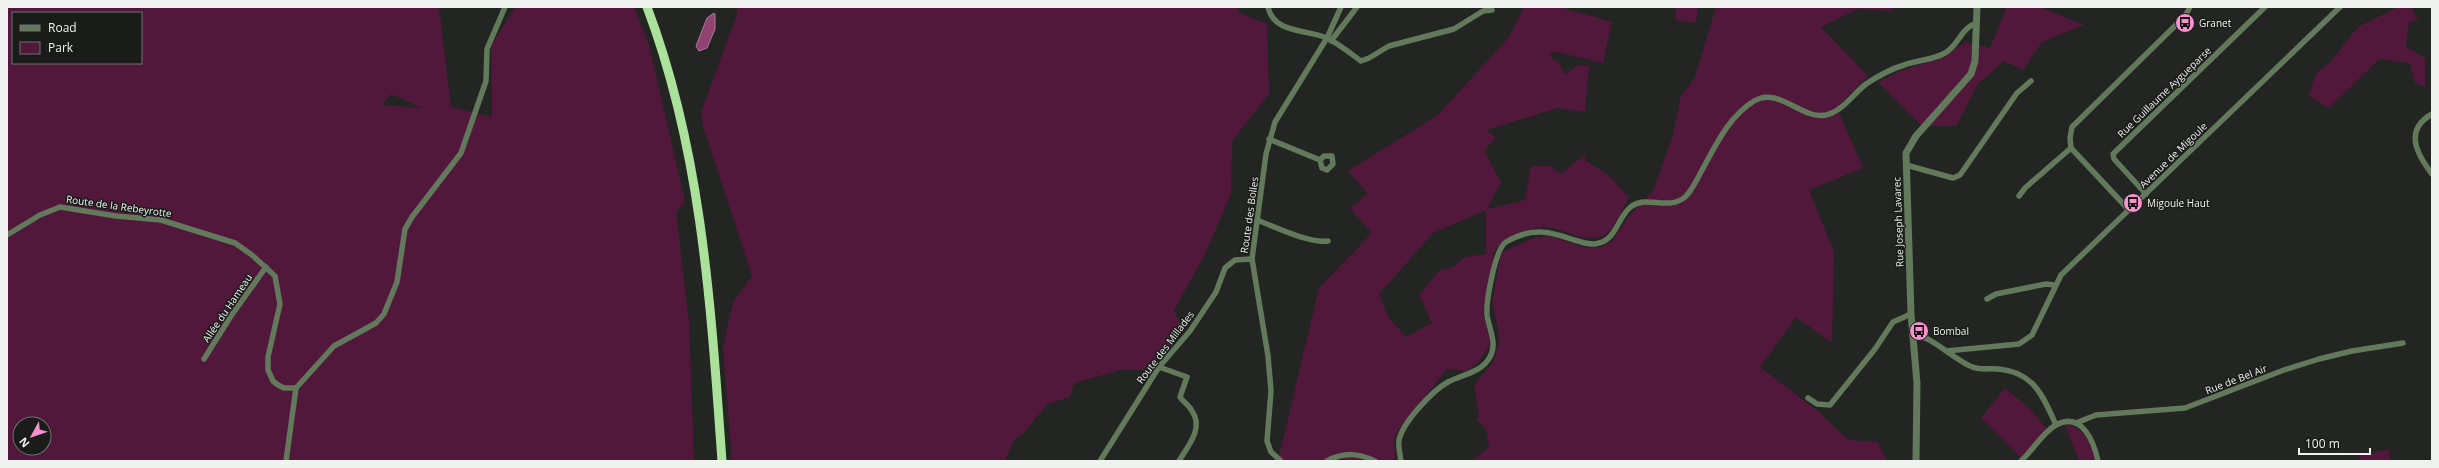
<svg xmlns="http://www.w3.org/2000/svg" width="2439" height="468" viewBox="0 0 2439 468" font-family="'Open Sans',sans-serif">
<style>
.green{fill:#51183c;fill-rule:evenodd}
.water{fill:#904272;stroke:#ad7798}
.lines{fill:none;stroke-linecap:round;stroke-linejoin:round}
.minor{stroke:#62795b;stroke-width:5.5}
.tertiary{stroke:#62795b;stroke-width:7}
.trunk{stroke:#abe19a;stroke-width:9}
.labels{text-anchor:middle;dominant-baseline:central;stroke-width:3;stroke-linejoin:round;paint-order:stroke}
.poi-label{font-size:10px;fill:#f0f2ef;stroke:#191c19;text-anchor:start}
.street-label{font-size:10px;fill:#f0f2ef;stroke:#191c19}
</style>
<rect width="100%" height="100%" fill="#232522"/>
<g class="green">
<path d="M 7,7 L 439,7 L 451,107 L 492,117 L 491,46 L 515,7 L 634,7 L 649,45 L 685,201 L 676,213 L 689,322 L 694,461 L 7,461 ZM 13,13 L 141,13 L 141,63 L 13,63 ZM 391,94 L 422,108 L 382,105 ZM 20,424 L 44,424 L 44,448 L 20,448 Z"/>
<path d="M 736,7 L 1238,7 L 1239,13 L 1267,24 L 1269,94 L 1232,141 L 1231,194 L 1204,256 L 1174,310 L 1183,331 L 1150,370 L 1120,370 L 1074,383 L 1070,397 L 1047,404 L 1023,434 L 1015,439 L 1004,461 L 732,461 L 723,347 L 733,302 L 752,276 L 703,126 L 701,112 L 738,12 Z"/>
<path d="M 1524,7 L 1560,7 L 1612,22 L 1603,63 L 1557,52 L 1549,53 L 1553,60 L 1558,61 L 1565,75 L 1576,66 L 1589,66 L 1585,112 L 1558,108 L 1486,130 L 1496,138 L 1484,151 L 1501,182 L 1487,209 L 1525,200 L 1531,166 L 1550,166 L 1561,174 L 1585,154 L 1585,160 L 1608,175 L 1629,197 C 1624,205 1614,229 1606,234 C 1585,246 1568,229 1547,227 C 1537,226 1527,231 1517,234 C 1507,239 1499,242 1494,253 L 1483,313 L 1489,335 L 1489,347 L 1477,364 L 1465,371 L 1447,369 L 1398,430 L 1394,441 L 1395,458 L 1391,461 L 1278,461 L 1319,288 L 1372,233 L 1350,208 L 1368,194 L 1348,171 L 1438,115 L 1509,37 ZM 1486,210 L 1486,254 L 1465,257 L 1453,267 L 1440,270 L 1419,295 L 1432,323 L 1406,337 L 1388,317 L 1379,294 L 1433,233 Z"/>
<path d="M 1676,7 L 1698,7 L 1696,23 L 1675,20 Z"/>
<path d="M 1716,7 L 1892,7 L 1892,11 L 1858,9 L 1821,27 L 1868,76 L 1837,108 L 1863,168 L 1809,190 L 1834,252 L 1832,343 L 1796,317 L 1760,367 L 1819,412 L 1848,440 L 1878,442 L 1887,461 L 1473,461 L 1489,447 L 1486,429 L 1476,419 L 1479,417 L 1474,385 L 1493,362 L 1499,344 L 1498,327 L 1492,303 L 1501,253 L 1535,237 L 1549,236 L 1587,248 L 1601,247 L 1612,241 L 1629,216 L 1653,191 L 1673,135 L 1681,96 L 1695,77 Z"/>
<path d="M 2007,7 L 2040,7 L 2084,25 L 2042,42 L 2023,70 L 2004,61 L 1978,84 L 1956,126 L 1922,126 L 1878,82 L 1902,70 L 1945,57 L 1965,42 L 1990,48 Z"/>
<path d="M 2398,7 L 2411,7 L 2418,19 L 2409,22 L 2406,47 L 2425,58 L 2425,87 L 2415,83 L 2410,63 L 2379,59 L 2329,108 L 2309,96 L 2316,74 L 2330,62 L 2358,27 Z"/>
<path d="M 2005,388 L 2027,406 L 2047,429 L 2021,458 L 1981,418 Z"/>
<path d="M 2065,425 C 2084,426 2092,443 2095,461 L 2079,461 Z"/>
<path d="M 2389,449 L 2390,461 L 2360,461 L 2359,456 Z"/>
</g>
<path class="water" d="M 714,13 L 715,14 L 715,29 L 707,48 L 699,51 L 696,46 L 707,18 Z"/>
<g class="lines">
<g class="minor">
<path d="M 1268,7 C 1274,34 1307,29 1327,38 C 1339,44 1350,53 1361,61 L 1369,58 L 1389,46 L 1454,29 L 1483,11 L 1492,10"/>
<path d="M 1331,41 L 1357,7"/>
<path d="M 2432,114 C 2404,130 2416,153 2432,174"/>
<path d="M 1269,139 L 1320,160 L 1322,168 L 1327,170 L 1333,164 L 1332,156 L 1324,156 L 1320,160"/>
<path d="M 1906,165 L 1953,178 L 1960,175 L 2017,93 L 2031,81"/>
<path d="M 2146,194 L 2114,159 L 2113,154 L 2265,7"/>
<path d="M 2019,196 L 2025,188 L 2071,148"/>
<path d="M 2129,210 L 2071,148 L 2070,138 L 2072,127 L 2185,16 L 2190,7"/>
<path d="M 1257,220 C 1275,227 1310,244 1328,241"/>
<path d="M 7,235 L 40,215 L 60,207 L 116,216 L 161,220 L 235,243 L 252,255 L 275,276 L 280,304 L 268,357 L 268,370 L 273,381 L 278,385 L 284,388 L 296,388 L 334,346 L 376,323 L 384,314 L 397,282 L 405,229 L 412,217 L 461,153 L 486,81 L 487,49 L 505,7"/>
<path d="M 1987,299 L 1996,294 L 2046,284 L 2054,285"/>
<path d="M 1912,333 C 1933,338 1950,356 1968,365 C 1978,371 1988,368 1998,369 C 2034,372 2043,396 2056,425"/>
<path d="M 1946,351 L 2019,344 L 2032,335 L 2061,275 L 2340,7"/>
<path d="M 204,359 L 231,316 L 266,267"/>
<path d="M 1159,367 L 1187,377 L 1180,397 C 1183,402 1189,405 1192,411 C 1204,428 1188,446 1179,461"/>
<path d="M 1808,398 L 1817,404 L 1830,405 L 1875,349 L 1893,322 L 1911,314"/>
<path d="M 2076,423 L 2096,415 L 2185,408 L 2284,370 L 2319,359 L 2352,351 L 2403,343"/>
<path d="M 286,461 L 296,388"/>
<path d="M 1100,461 L 1159,367 L 1190,331 L 1216,292 L 1225,268 L 1235,260 L 1252,259"/>
<path d="M 1281,461 L 1271,452 L 1267,441 L 1271,391 L 1268,356 L 1252,259 L 1266,154 L 1275,122 L 1327,38 L 1341,7"/>
<path d="M 1327,461 C 1344,452 1358,453 1375,461"/>
<path d="M 1401,461 C 1400,454 1398,446 1399,440 C 1403,422 1432,391 1448,382 C 1461,375 1479,373 1488,360 C 1499,345 1489,330 1487,315 C 1486,301 1495,249 1506,242 C 1531,227 1549,231 1574,240 C 1582,242 1591,246 1599,243 C 1617,239 1618,215 1632,206 C 1647,195 1669,211 1685,197 C 1692,191 1696,181 1701,172 C 1715,147 1728,117 1754,101 C 1779,86 1801,120 1826,115 C 1843,111 1853,94 1866,84 C 1878,76 1891,69 1904,65 C 1917,60 1933,60 1945,53 C 1958,46 1961,29 1974,24"/>
<path d="M 2021,461 C 2033,450 2043,432 2056,425 C 2082,411 2094,442 2098,461"/>
</g>
<path class="tertiary" d="M 1916,461 L 1917,383 L 1911,314 L 1906,153 L 1916,136 L 1971,74 L 1975,61 L 1977,7"/>
<path class="trunk" d="M 647,7 C 702,152 711,308 722,461"/>
</g>
<defs>
<g id="bus-disc" transform="scale(1)"><circle r="9.5" fill="#f790cd" stroke="#191c19"/><path d="M-5-6H5V4H4V6H2V4H-2V6H-4V4H-5ZM-3.5-4V0h7V-4ZM-3.5 1.2v1.5H-2V1.2ZM2 1.2v1.5H3.5V1.2Z" fill="#111"/></g>
</defs>
<g fill-rule="evenodd">
<use href="#bus-disc" x="2185" y="23"/>
<use href="#bus-disc" x="2133" y="203"/>
<use href="#bus-disc" x="1919" y="331"/>
</g>
<g class="labels">
<g class="poi-label">
<text x="2199" y="23">Granet</text>
<text x="2147" y="203">Migoule Haut</text>
<text x="1933" y="331">Bombal</text>
</g>
<g class="street-label">
<text transform="translate(2164 92) rotate(-44)">Rue Guillaume Aygueparse</text>
<text transform="translate(2173 155) rotate(-44)">Avenue de Migoule</text>
<text transform="translate(119 206) rotate(8)">Route de la Rebeyrotte</text>
<text transform="translate(1249 215) rotate(-82)">Route des Bolles</text>
<text transform="translate(1898 222) rotate(-92)">Rue Joseph Lavarec</text>
<text transform="translate(227 308) rotate(-56)">Allée du Hameau</text>
<text transform="translate(1165 347) rotate(-53)">Route des Millades</text>
<text transform="translate(2236 379) rotate(-21)">Rue de Bel Air</text>
</g>
</g>
<rect width="2439" height="468" fill="none" stroke="#f0f2ef" stroke-width="16"/>
<rect x="12" y="12" width="130" height="52" fill="#191c19" stroke="#6f726f"/>
<rect x="20" y="25" width="20" height="6" fill="#62795b" stroke="#6f726f"/>
<text x="48" y="32" font-size="12" fill="#f0f2ef">Road</text>
<rect x="20" y="42" width="20" height="12" fill="#51183c" stroke="#6f726f"/>
<text x="48" y="52" font-size="12" fill="#f0f2ef">Park</text>
<g transform="translate(32 436) rotate(230)"><circle r="19" fill="#191c19" stroke="#6f726f"/>
<path d="M0-3L7 15L0 10L-7 15Z" fill="#f790cd"/>
<text y="-6" font-size="11" font-weight="bold" text-anchor="middle" fill="#f0f2ef">N</text>
</g>
<path d="M2299 448v6h71v-6" fill="none" stroke="#f0f2ef" stroke-width="2"/>
<text x="2305" y="448" font-size="12" fill="#f0f2ef" stroke="#191c19" stroke-width="3" paint-order="stroke">100 m</text>
</svg>
